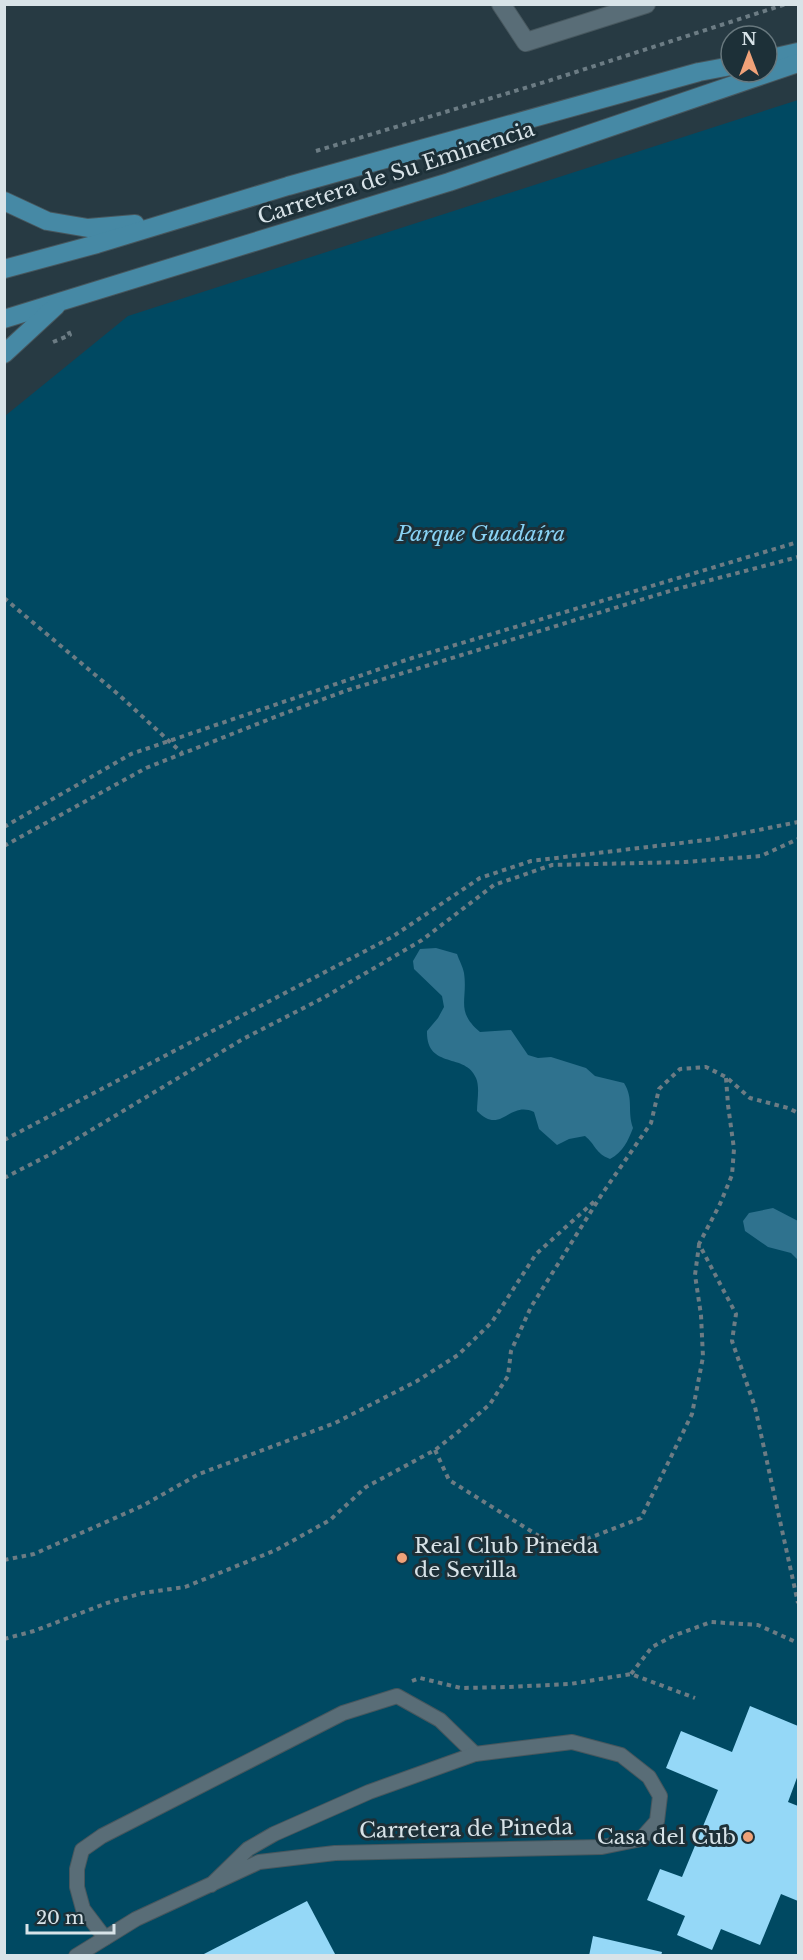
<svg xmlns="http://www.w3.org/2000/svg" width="803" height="1960" viewBox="0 0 803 1960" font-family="'Libre Baskerville',serif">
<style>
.green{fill:#004962}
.water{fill:#2f728e}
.building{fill:#95d8f7}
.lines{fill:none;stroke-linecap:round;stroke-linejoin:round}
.service-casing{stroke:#47575e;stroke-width:16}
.minor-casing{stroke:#47575e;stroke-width:20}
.primary-casing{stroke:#47575e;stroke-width:20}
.path{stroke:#6c7c84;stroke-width:4;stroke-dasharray:4.5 4.5;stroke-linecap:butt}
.service{stroke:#596d77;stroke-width:14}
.minor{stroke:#596d77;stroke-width:18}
.primary{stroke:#4689a5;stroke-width:18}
.poi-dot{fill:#f0a279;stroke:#1d3038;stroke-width:2}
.labels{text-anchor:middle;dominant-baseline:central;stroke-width:6;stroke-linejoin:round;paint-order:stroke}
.street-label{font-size:21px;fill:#d8e3e8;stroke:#1d3038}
.park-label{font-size:21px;font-style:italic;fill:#88d2f4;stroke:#1d3038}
.poi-label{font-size:21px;fill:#d8e3e8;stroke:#1d3038;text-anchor:start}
</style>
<rect width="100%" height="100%" fill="#273a43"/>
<path class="green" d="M 798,100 L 798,1955 L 5,1956 L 5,416 L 128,316 Z"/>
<g class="water">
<path d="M 436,948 L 457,954 C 459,960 463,967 464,973 C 468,1000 455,1011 480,1032 L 511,1030 L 528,1055 L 538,1058 L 551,1057 L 586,1068 L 595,1076 L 624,1083 C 634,1099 627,1111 633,1128 C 628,1141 623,1152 610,1159 C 595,1153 596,1145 585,1136 L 569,1139 L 557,1145 L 539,1129 L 534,1112 C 509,1100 501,1136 477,1111 C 477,1101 480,1087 476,1078 C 466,1052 426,1070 427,1031 L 438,1018 L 444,1007 L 442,996 L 414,969 L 413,961 L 420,949 Z"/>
<path d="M 773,1208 L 798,1221 L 798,1260 L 791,1253 L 768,1247 L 745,1231 L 743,1221 L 749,1213 Z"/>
</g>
<g class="building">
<path d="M 750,1706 L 798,1726 L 798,1775 L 788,1802 L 798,1806 L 798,1901 L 781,1894 L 760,1945 L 721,1929 L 712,1950 L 677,1935 L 685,1916 L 647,1900 L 660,1869 L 682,1877 L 718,1790 L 666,1768 L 681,1731 L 732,1752 Z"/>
<path d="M 307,1901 L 335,1954 L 332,1956 L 200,1956 Z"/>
<path d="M 593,1936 L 662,1952 L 661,1956 L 589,1956 Z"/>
</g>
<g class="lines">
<g class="service-casing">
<g id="service">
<path d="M 105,1938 L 83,1909 L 77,1887 L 77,1869 L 82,1850 L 102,1836 L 343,1713 L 397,1696 L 440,1720 L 475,1754"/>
<path d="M 76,1956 L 136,1919 L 259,1862 L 335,1853 L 602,1847 L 641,1839 L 657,1821 L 660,1796 L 649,1777 L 621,1755 L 572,1742 L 475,1754 L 369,1792 L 274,1834 L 248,1849 L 211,1885"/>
</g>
</g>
<g class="minor-casing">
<path id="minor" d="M 501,4 L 526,42 L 646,4"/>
</g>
<g class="primary-casing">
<g id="primary">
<path d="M 767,59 L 798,52"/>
<path d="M 4,201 L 47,221 L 88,228 L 135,224"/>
<path d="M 4,269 L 97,244 L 288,186 L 699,72 L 731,66"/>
<path d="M 4,319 L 449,182 L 798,63"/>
<path d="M 4,354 L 56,306"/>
</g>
</g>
<g class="path">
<path d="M 316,151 L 548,81 L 786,4"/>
<path d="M 53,342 L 70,335 L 67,328"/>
<path d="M 4,598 L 119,695 L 182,753"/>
<path d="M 4,827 L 131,754 L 412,658 L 798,542"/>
<path d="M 4,846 L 146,768 L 280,715 L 348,690 L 673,590 L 798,557"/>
<path d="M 726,1078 L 728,1105 L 734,1149 L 732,1175 L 720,1204 L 699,1244 L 736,1314 L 732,1341 L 755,1407 L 798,1603"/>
<path d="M 4,1140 L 392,937 L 480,878 L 531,861 L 714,839 L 798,822"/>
<path d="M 4,1178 L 53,1153 L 243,1039 L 323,998 L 422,940 L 494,885 L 552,865 L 685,862 L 761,856 L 798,839"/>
<path d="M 435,1450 L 449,1480 L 550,1543 L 584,1540 L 641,1518 L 692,1414 L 703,1357 L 701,1315 L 695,1275 L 699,1245"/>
<path d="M 4,1560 L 34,1554 L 142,1506 L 199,1474 L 335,1423 L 417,1381 L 458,1355 L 492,1322 L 536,1254 L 597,1199"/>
<path d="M 4,1639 L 34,1631 L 107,1603 L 143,1593 L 185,1587 L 276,1550 L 330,1520 L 366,1487 L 435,1450 L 458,1432 L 490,1404 L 508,1376 L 511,1351 L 531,1307 L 602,1194 L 651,1123 L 659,1089 L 680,1069 L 706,1067 L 726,1077 L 750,1098 L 788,1108 L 798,1113"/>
<path d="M 631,1674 L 652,1647 L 673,1636 L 711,1622 L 758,1625 L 798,1643"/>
<path d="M 412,1681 L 420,1678 L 461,1688 L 508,1687 L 570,1684 L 631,1674 L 695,1698"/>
</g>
<use href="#service" class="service"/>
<use href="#minor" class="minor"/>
<use href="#primary" class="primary"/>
</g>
<g class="poi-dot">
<circle cx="402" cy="1558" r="6"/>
<circle cx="748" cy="1837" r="6"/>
</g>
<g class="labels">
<g class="street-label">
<text transform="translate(396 173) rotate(-18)">Carretera de Su Eminencia</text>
<text transform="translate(466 1829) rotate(-1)">Carretera de Pineda</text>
</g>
<g class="park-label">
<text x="481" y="534">Parque Guadaíra</text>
</g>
<g class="poi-label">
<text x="414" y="1546">Real Club Pineda<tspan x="414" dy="24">de Sevilla</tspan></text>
<text x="736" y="1837" text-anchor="end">Casa del Cub</text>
</g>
</g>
<rect width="803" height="1960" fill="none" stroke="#d8e3e8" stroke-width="12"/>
<g transform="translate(749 54)"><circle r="28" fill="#1d3038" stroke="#68787e" stroke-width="1.5"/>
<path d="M0-4.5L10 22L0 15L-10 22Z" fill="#f0a279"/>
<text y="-9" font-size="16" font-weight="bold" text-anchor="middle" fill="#d8e3e8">N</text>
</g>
<path d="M27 1924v9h87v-9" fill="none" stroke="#d8e3e8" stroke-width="3"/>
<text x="36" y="1924" font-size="18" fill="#d8e3e8" stroke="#1d3038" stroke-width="4.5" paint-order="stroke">20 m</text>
</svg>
